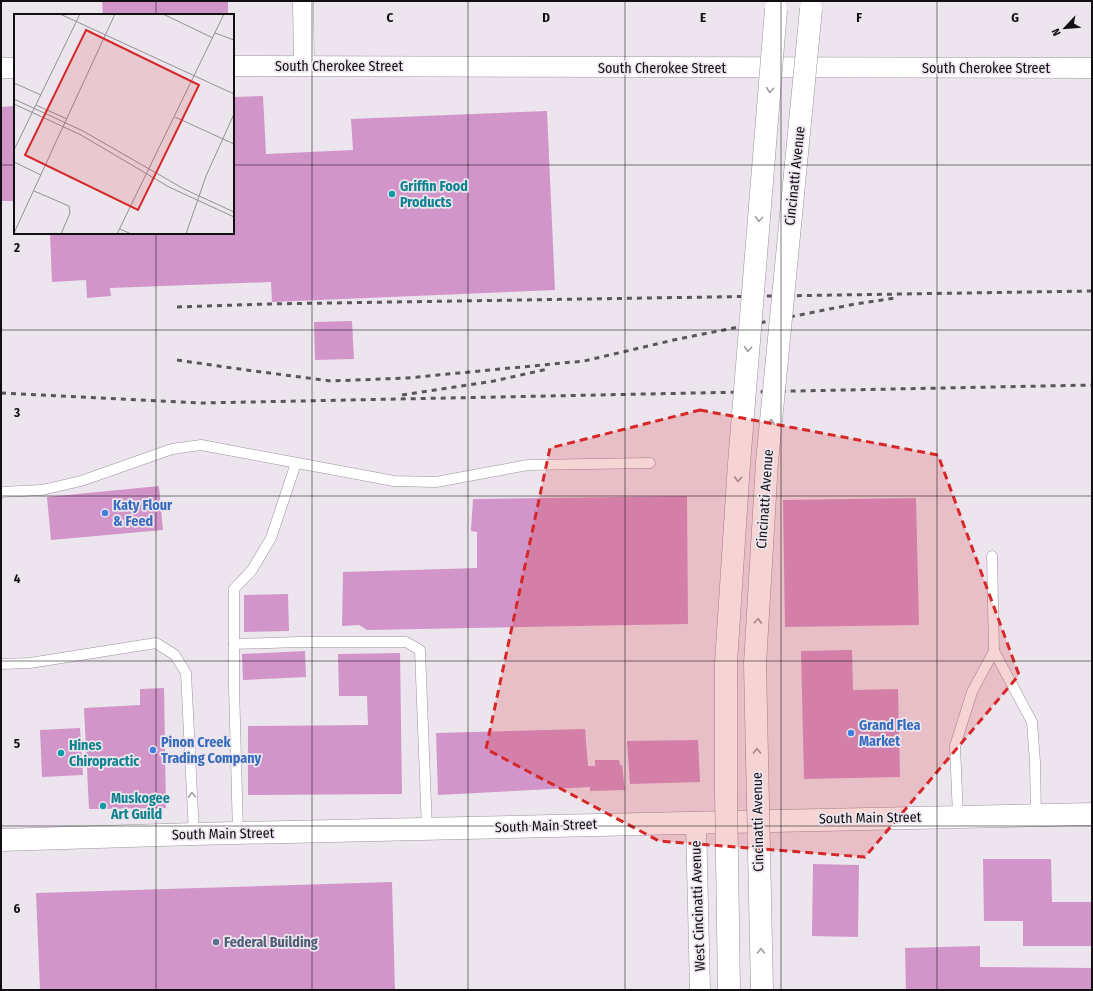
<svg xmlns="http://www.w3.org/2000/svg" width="1093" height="991" viewBox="0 0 1093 991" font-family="'Fira Sans Condensed',sans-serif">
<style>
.building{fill:#d295c9}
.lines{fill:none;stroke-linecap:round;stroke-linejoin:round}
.service-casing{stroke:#9b939c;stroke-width:11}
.minor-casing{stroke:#9b939c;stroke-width:21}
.primary-casing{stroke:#9b939c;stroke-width:23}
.service{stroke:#fff;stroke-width:10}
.minor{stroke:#fff;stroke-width:20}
.primary{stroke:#fff;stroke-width:22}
.rail{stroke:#5a565b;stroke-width:3;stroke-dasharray:5 5;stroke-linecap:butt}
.tertiary-bridge-casing{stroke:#9b939c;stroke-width:23;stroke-linecap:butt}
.tertiary-bridge{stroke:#fff;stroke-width:22}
.oneway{stroke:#a09fa0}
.marked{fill:#d62828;fill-opacity:0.2;stroke:#d62828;stroke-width:3;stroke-dasharray:8 5;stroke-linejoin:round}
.grid{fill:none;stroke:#110f12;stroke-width:1;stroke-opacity:0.55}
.culture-dot{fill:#0f9aa8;stroke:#ede5ee;stroke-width:1.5}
.shop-dot{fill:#3f7fe0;stroke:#ede5ee;stroke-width:1.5}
.service-dot{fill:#5c6f8a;stroke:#ede5ee;stroke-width:1.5}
.labels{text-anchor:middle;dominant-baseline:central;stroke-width:3.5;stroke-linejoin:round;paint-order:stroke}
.street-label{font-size:14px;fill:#110f12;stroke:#ede5ee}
.culture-label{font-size:14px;font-weight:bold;fill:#0d838f;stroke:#ede5ee;text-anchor:start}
.shop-label{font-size:14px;font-weight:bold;fill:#366cbe;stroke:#ede5ee;text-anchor:start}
.service-label{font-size:14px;font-weight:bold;fill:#4e5e75;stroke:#ede5ee;text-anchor:start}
.inset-road{fill:none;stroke:#958f96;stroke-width:1}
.view{fill:#d62828;fill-opacity:0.15;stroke:#d62828;stroke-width:2}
.inset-edge{fill:none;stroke:#110f12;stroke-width:2}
.grid-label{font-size:13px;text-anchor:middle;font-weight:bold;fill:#110f12;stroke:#ede5ee;stroke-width:3.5;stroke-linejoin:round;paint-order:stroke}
</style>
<rect width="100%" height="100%" fill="#ede5ee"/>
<g class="building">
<path d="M 102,1 L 228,1 L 228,15 L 103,15 Z"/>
<path d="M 263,96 L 266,154 L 353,150 L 351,119 L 547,111 L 555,290 L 272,302 L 271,282 L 110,288 L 111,296 L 87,298 L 86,280 L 52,282 L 50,233 L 233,233 L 233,97 Z"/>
<path d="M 15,106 L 15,201 L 1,201 L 1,107 Z"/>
<path d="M 352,321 L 354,359 L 315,360 L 314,322 Z"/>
<path d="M 159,486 L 163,530 L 51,540 L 47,497 Z"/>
<path d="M 687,496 L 688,624 L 367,630 L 359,625 L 342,626 L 343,572 L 477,568 L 477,532 L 471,531 L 473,499 Z"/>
<path d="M 916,498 L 919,625 L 785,627 L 783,500 Z"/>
<path d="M 288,594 L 289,631 L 244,632 L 244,595 Z"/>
<path d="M 852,650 L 853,690 L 898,689 L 900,777 L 804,779 L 801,651 Z"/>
<path d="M 305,651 L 306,677 L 243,680 L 242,654 Z"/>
<path d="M 400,653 L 402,794 L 248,795 L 248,726 L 368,725 L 367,696 L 339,696 L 338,654 Z"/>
<path d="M 164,688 L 166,808 L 89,809 L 84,708 L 140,705 L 140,689 Z"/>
<path d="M 80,728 L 83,775 L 42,777 L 40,730 Z"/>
<path d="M 585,729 L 588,766 L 595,766 L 595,760 L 619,760 L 620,765 L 622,765 L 625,790 L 590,791 L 590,787 L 438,795 L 436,733 Z"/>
<path d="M 698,740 L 700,782 L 630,784 L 627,741 Z"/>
<path d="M 983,859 L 1051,859 L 1052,902 L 1092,902 L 1092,946 L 1023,946 L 1023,921 L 984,921 Z"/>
<path d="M 813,864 L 859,865 L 858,937 L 812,936 Z"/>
<path d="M 392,882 L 395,990 L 40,990 L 36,893 Z"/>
<path d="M 980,946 L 980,967 L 1092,968 L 1092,990 L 906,990 L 905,948 Z"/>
</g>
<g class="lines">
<g class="service-casing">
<g id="service">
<path d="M 1,492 L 42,490 L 81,481 L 172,449 L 201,445 L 394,481 L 436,482 L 528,465 L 650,463"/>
<path d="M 992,556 L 994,651 L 1032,722 L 1035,762 L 1036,815"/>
<path d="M 234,644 L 299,642 L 406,642 L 420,650 L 427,830"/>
<path d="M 1,664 L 30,663 L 156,643 L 175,655 L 186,673 L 194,834"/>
<path d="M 958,816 L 955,746 L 972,692 L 994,651"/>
<path d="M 238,833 L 234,686 L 234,589 L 252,570 L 271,538 L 296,463"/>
</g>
</g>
<g class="minor-casing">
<g id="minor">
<path d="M 303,1 L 304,65"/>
<path d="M 233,66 L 1092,68"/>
<path d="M 1,68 L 15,68"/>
<path d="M 696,822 L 700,990"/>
</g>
</g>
<g class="primary-casing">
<path id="primary" d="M 1,840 L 194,834 L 1092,814"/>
</g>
<use href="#service" class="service"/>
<use href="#minor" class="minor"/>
<use href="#primary" class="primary"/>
<g class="rail">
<path d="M 177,307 L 267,304 L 1092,291"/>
<path d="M 177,360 L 246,370 L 331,381 L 407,378 L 584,361 L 678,339 L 855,304 L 895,298"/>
<path d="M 1,393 L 201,403 L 1092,385"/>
<path d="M 402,395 L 494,381 L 548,369"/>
</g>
<g class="tertiary-bridge-casing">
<g id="tertiary-bridge">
<path d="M 729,990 L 726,791 L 726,663 L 739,464 L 776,9"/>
<path d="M 762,990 L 755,664 L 767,462 L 811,9"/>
</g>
</g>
<use href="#tertiary-bridge" class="tertiary-bridge"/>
</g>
<defs><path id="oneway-chevron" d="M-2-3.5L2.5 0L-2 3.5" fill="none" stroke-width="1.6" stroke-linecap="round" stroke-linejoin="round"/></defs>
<g class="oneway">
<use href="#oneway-chevron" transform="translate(770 90) rotate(95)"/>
<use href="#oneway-chevron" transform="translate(759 219) rotate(95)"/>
<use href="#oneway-chevron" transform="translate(748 349) rotate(95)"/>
<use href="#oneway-chevron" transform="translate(771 422) rotate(-85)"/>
<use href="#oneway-chevron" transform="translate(738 479) rotate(94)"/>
<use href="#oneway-chevron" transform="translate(758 621) rotate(-87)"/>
<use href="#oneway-chevron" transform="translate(757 751) rotate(-91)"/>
<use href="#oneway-chevron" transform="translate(192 795) rotate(-93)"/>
<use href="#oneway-chevron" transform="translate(761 951) rotate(-91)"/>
</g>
<path class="marked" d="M 700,410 L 938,455 L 1019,675 L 865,857 L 659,841 L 486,749 L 550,448 Z"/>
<path class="grid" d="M 156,1 L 156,15M 312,1 L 312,990M 468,1 L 468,990M 625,1 L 625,990M 781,1 L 781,990M 937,1 L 937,990M 1,165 L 15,165M 233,165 L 1092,165M 156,233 L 156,990M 1,330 L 1092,330M 1,496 L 1092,496M 1,661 L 1092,661M 1,826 L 1092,826"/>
<g class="culture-dot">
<circle cx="392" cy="194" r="4"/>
<circle cx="61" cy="753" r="4"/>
<circle cx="103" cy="806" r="4"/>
</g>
<g class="shop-dot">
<circle cx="105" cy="513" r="4"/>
<circle cx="851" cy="733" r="4"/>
<circle cx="153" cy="750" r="4"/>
</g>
<circle class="service-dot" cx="216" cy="942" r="4"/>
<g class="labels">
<g class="street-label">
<text x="339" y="66">South Cherokee Street</text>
<text x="662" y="68">South Cherokee Street</text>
<text x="986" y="68">South Cherokee Street</text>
<text transform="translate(795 176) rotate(-84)">Cincinatti Avenue</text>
<text transform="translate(765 499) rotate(-86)">Cincinatti Avenue</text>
<text transform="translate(870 818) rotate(-1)">South Main Street</text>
<text transform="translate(758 822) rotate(-91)">Cincinatti Avenue</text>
<text transform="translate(546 826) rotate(-2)">South Main Street</text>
<text transform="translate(223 834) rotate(-1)">South Main Street</text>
<text transform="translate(698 906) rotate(-92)">West Cincinatti Avenue</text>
</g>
<g class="culture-label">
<text x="400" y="186">Griffin Food<tspan x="400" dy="16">Products</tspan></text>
<text x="69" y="745">Hines<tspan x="69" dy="16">Chiropractic</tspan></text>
<text x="111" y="798">Muskogee<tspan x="111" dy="16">Art Guild</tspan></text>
</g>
<g class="shop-label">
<text x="113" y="505">Katy Flour<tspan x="113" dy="16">&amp; Feed</tspan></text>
<text x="859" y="725">Grand Flea<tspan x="859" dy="16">Market</tspan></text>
<text x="161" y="742">Pinon Creek<tspan x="161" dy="16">Trading Company</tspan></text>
</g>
<g class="service-label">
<text x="224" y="942">Federal Building</text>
</g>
</g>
<g transform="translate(14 14)">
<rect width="220" height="220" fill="#ede5ee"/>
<path class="inset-road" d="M 46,0 L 220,80M 149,0 L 199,24M 201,19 L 220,26M 0,69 L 27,81M 0,85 L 69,117 L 170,175 L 220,198M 0,90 L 67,121 L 155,173 L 220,203M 22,91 L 53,105M 161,103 L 220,130M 0,136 L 66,0M 0,148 L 27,161M 20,177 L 55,192 L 56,199 L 47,220M 106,215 L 117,220M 0,219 L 101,0M 103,220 L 210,0M 172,220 L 192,162 L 220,100"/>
<path class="view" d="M 72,16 L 185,71 L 124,196 L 11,141 Z"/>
<rect width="220" height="220" class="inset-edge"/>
</g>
<g class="grid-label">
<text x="390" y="22">C</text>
<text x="546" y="22">D</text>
<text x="703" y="22">E</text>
<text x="859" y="22">F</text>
<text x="1015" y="22">G</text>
<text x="17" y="252">2</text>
<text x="17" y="417">3</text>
<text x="17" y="583">4</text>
<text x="17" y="748">5</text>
<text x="17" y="913">6</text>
</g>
<rect width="1093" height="991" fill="none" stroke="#110f12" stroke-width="4"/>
<g transform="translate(1065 28) rotate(244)" stroke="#ede5ee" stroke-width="3" paint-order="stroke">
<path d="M0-3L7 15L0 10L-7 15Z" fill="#110f12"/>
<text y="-6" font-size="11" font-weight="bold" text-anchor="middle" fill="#110f12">N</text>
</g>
</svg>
